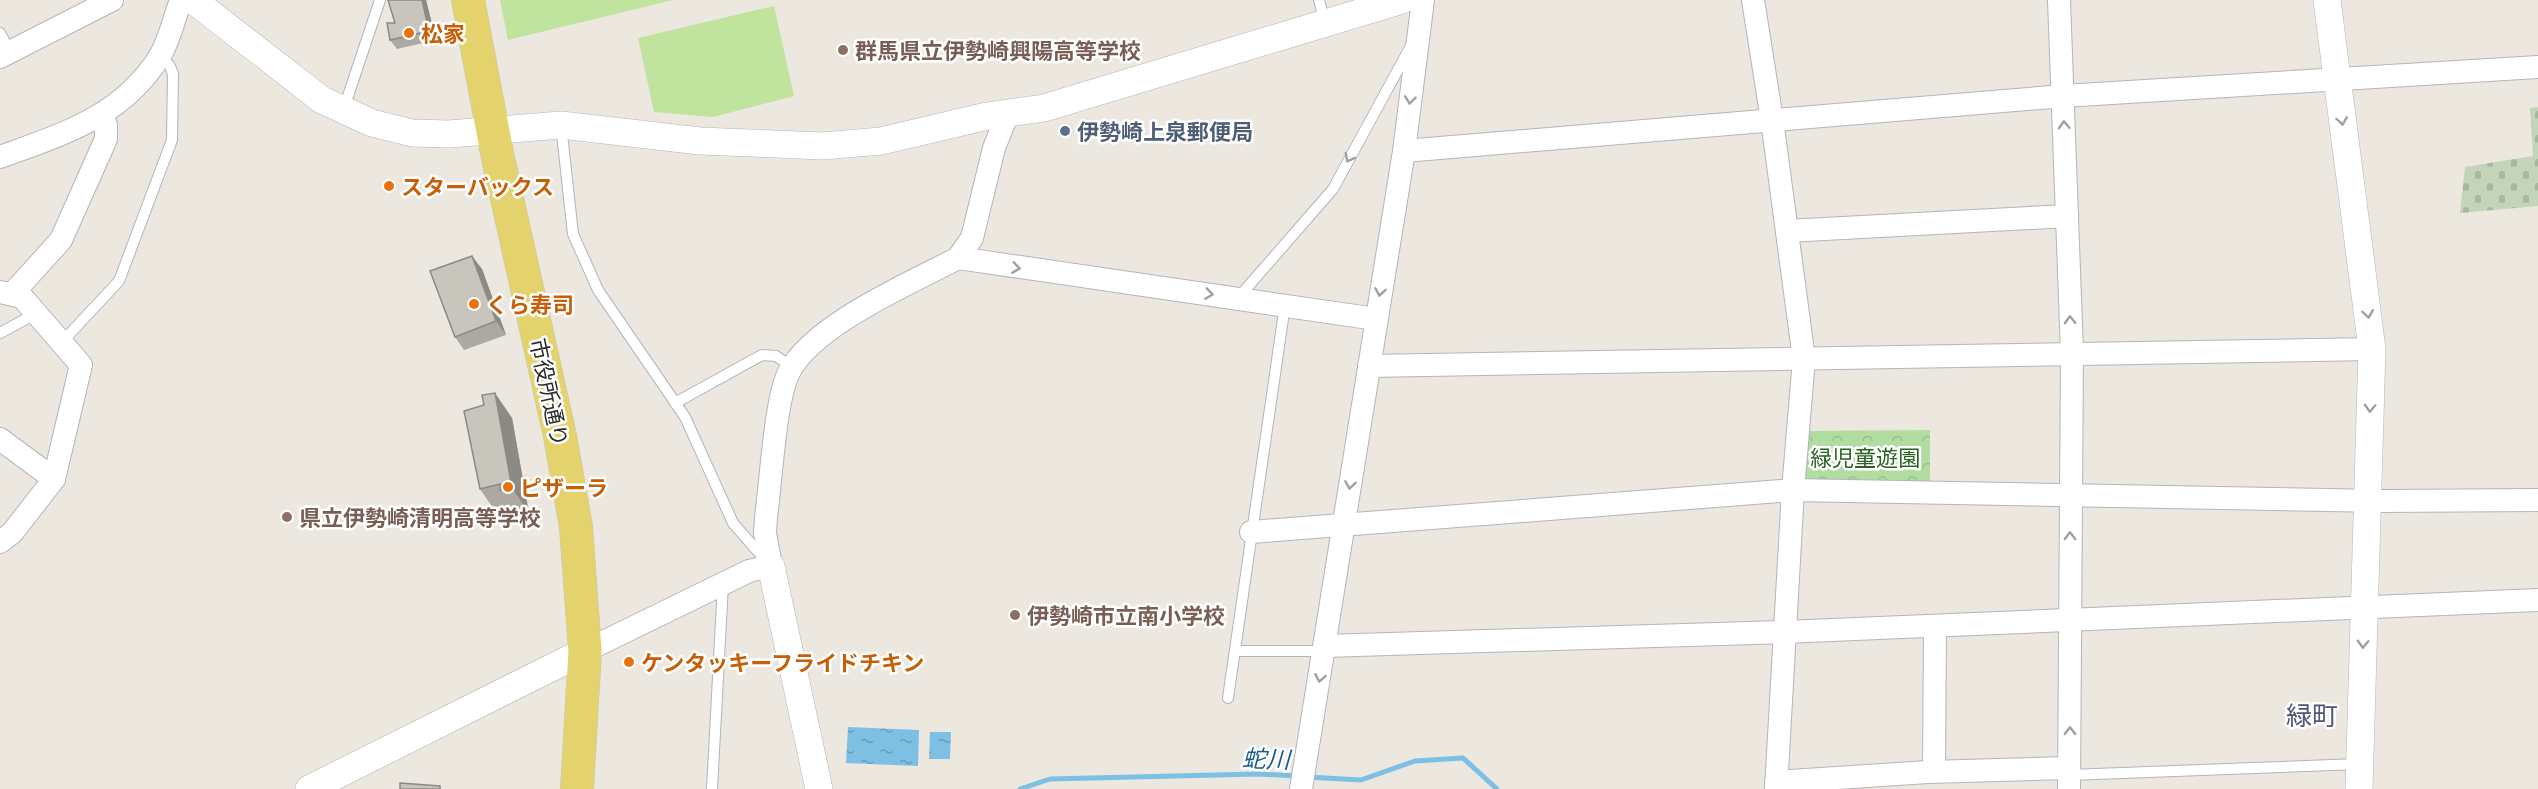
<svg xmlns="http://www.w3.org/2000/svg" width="2538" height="789" viewBox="0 0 2538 789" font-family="'Exo 2','Noto Sans JP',sans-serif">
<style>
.cemetery{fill:url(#cemetery-stones)}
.park{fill:url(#park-crowns)}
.pitch{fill:#c0e39e}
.water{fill:url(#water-ripples)}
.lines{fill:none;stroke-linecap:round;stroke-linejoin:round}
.stream{stroke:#7dc0e3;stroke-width:5}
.service-casing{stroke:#b3b4be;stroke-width:12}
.minor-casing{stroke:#b3b4be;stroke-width:24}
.tertiary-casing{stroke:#b3b4be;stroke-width:28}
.primary-casing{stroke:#c8c8c8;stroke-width:34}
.service{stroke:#fff;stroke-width:10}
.minor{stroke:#fff;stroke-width:22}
.tertiary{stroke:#fff;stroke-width:27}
.primary{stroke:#e4d26c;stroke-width:33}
.wall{fill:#aca9a3}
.shaded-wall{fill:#8c8a84}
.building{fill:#c8c5bd;stroke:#8c8a84;stroke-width:1.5}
.oneway{stroke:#a0a0a0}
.food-dot{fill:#e8710a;stroke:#fff;stroke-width:2}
.education-dot{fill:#8d6e63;stroke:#fff;stroke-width:2}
.service-dot{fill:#5c6f8a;stroke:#fff;stroke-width:2}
.labels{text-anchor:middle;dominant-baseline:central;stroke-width:5;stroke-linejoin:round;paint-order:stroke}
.food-label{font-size:22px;font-weight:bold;fill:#c56008;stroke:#fff;text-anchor:start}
.education-label{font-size:22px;font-weight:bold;fill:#785e54;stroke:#fff;text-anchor:start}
.service-label{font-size:22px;font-weight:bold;fill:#4e5e75;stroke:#fff;text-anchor:start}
.street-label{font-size:22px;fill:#2c2c2c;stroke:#fff}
.park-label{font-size:22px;fill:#2a6222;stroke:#fff}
.water-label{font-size:24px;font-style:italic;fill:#1a5e91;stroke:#fff}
.quarter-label{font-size:26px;fill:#505478;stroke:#fff}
</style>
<defs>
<pattern id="cemetery-stones" width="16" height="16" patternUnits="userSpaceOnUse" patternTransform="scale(1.5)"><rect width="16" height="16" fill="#c3d4b8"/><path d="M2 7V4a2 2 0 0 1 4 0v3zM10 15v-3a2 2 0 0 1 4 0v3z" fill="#a8b69e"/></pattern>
<pattern id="park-crowns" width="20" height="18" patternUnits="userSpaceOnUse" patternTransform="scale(1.5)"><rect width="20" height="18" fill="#b1dda1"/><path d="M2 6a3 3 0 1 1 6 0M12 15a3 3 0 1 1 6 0" fill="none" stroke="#98be8b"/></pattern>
<pattern id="water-ripples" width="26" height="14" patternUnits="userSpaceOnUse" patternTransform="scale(1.5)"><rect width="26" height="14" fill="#7dc0e3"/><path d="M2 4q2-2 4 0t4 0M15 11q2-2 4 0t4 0" fill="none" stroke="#679cb8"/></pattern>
</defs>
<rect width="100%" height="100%" fill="#ece7df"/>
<path class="cemetery" d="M 2538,107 L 2538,206 L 2460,213 L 2465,167 L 2533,156 L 2530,108 Z"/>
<path class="park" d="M 1930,430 L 1930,484 L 1804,482 L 1804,431 Z"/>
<g class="pitch">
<path d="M 500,0 L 673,0 L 508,40 Z"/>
<path d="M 774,6 L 794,96 L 713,117 L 654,112 L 638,38 Z"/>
</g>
<g class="water">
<path d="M 848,727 L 919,730 L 918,766 L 846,763 Z"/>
<path d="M 930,732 L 951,732 L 950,759 L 929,759 Z"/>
</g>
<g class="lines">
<g class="stream">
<path d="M 1307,777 L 1361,780 L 1415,761 L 1463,758 L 1497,789"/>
<path d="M 1020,789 L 1050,779 L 1258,774 L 1298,776"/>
</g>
<g class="service-casing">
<g id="service">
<path d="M 1319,0 L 1325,23"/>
<path d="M 0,33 L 10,52"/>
<path d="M 343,111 L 380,0"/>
<path d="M 561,125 L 573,234 L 598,290 L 685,417 L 733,523 L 766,561"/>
<path d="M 1238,298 L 1333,189 L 1412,44"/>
<path d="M 0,333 L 37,313"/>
<path d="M 62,342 L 119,281 L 172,140 L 173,74 L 170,66 L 160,56"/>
<path d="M 675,403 L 762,355 L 776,356 L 792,367"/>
<path d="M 1235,651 L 1324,651"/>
<path d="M 1228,698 L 1285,305"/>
<path d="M 2069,775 L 2359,764"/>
<path d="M 712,789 L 723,584"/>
</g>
</g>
<g class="minor-casing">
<g id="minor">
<path d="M 1753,0 L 1772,120 L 1804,359 L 1793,490 L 1776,789"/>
<path d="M 2059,0 L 2072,353 L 2069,789"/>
<path d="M 0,57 L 112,0"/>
<path d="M 1404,151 L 2063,96 L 2538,67"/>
<path d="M 0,157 C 63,134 122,117 160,56 C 170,39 174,18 181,0"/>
<path d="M 1787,231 L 2067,216"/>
<path d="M 958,258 L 1376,319"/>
<path d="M 0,292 L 22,297 L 81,365 L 54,479 L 12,533 L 0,542"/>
<path d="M 13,293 L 61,240 L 106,139 L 106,125 L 102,116"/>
<path d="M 1369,366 L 2372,349"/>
<path d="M 0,439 L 54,479"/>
<path d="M 1251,532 L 1793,490 L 2382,501 L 2538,500"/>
<path d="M 1325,646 L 1784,632 L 2538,600"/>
<path d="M 585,651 L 749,571 L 771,566 L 765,533 L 766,517 C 771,482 775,400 789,372 C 814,324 911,283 958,258 L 972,238 L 994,148 L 1008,113"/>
<path d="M 1934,771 L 1935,626"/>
<path d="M 1776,782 L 1928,772 L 2069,768"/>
<path d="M 1301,789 L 1404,151 L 1423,0"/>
</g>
</g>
<g class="tertiary-casing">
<g id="tertiary">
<path d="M 193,0 L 322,100 L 372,123 L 412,133 L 449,134 L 561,125 L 700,141 L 823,146 L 881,141 L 987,116 L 1044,108 L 1402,0"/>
<path d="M 2327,0 L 2372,349 L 2359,789"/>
<path d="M 771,566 L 819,789"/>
<path d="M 309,789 L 585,651"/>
</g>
</g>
<g class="primary-casing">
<path id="primary" d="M 468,0 L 498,158 L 560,436 L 576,527 L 585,651 L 577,789"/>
</g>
<use href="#service" class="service"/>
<use href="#minor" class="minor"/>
<use href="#tertiary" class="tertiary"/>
<use href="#primary" class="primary"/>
</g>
<g class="wall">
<path d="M 388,0 L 426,0 L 436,40 L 397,49 L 390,40 L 395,23 Z"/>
<path d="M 482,269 L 506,335 L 464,350 L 455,337 Z"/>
<path d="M 512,418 L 529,513 L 517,515 L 514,510 L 497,514 L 480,489 Z"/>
</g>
<g class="shaded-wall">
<path d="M 422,0 L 426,0 L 436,40 L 429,31 Z"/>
<path d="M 472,256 L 482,269 L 506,335 L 496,321 Z"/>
<path d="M 495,393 L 512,418 L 529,513 L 512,488 Z"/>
</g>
<g class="building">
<path d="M 388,0 L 422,0 L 429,31 L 390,40 L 387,23 L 395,23 Z"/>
<path d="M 472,256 L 496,321 L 455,337 L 430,271 Z"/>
<path d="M 495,393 L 512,488 L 500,490 L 500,484 L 480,489 L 464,411 L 484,405 L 482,395 Z"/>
<path d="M 400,783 L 440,786 L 440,789 L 400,789 Z"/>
</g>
<defs><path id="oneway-chevron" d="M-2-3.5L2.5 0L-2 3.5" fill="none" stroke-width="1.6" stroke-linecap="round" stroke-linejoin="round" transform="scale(1.5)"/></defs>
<g class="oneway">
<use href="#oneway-chevron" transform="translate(1410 100) rotate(97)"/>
<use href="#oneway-chevron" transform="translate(2342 121) rotate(82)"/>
<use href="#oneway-chevron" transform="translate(2064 125) rotate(-92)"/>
<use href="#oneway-chevron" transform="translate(1349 158) rotate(118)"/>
<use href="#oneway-chevron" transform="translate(1016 268) rotate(8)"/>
<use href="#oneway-chevron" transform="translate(1380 292) rotate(99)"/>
<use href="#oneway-chevron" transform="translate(1209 294) rotate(8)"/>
<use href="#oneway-chevron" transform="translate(2368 314) rotate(82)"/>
<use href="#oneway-chevron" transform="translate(2070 320) rotate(-92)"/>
<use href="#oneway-chevron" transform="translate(2370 408) rotate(92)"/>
<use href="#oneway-chevron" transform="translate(1350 485) rotate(99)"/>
<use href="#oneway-chevron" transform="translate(2070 536) rotate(-90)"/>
<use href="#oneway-chevron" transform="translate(2363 644) rotate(92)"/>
<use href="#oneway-chevron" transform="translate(1320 678) rotate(100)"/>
<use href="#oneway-chevron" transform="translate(2070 731) rotate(-90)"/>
</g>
<g class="food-dot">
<circle cx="409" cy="33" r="6"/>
<circle cx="389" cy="186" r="6"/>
<circle cx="474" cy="304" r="6"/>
<circle cx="508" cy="487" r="6"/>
<circle cx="629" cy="662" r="6"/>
</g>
<g class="education-dot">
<circle cx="843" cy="50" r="6"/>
<circle cx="287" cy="517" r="6"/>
<circle cx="1015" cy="615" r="6"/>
</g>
<circle class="service-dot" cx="1065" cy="131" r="6"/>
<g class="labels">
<g class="food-label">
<text x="421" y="33">松家</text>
<text x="401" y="186">スターバックス</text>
<text x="486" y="304">くら寿司</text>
<text x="520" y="487">ピザーラ</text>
<text x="641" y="662">ケンタッキーフライドチキン</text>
</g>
<g class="education-label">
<text x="855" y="50">群馬県立伊勢崎興陽高等学校</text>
<text x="299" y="517">県立伊勢崎清明高等学校</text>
<text x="1027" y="615">伊勢崎市立南小学校</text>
</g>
<g class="service-label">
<text x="1077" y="131">伊勢崎上泉郵便局</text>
</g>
<g class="street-label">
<text transform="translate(550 392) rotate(78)">市役所通り</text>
</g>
<g class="park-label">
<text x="1865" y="457">緑児童遊園</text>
</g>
<g class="water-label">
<text transform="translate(1266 758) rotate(2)">蛇川</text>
</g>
<g class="quarter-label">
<text x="2312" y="714">緑町</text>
</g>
</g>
</svg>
